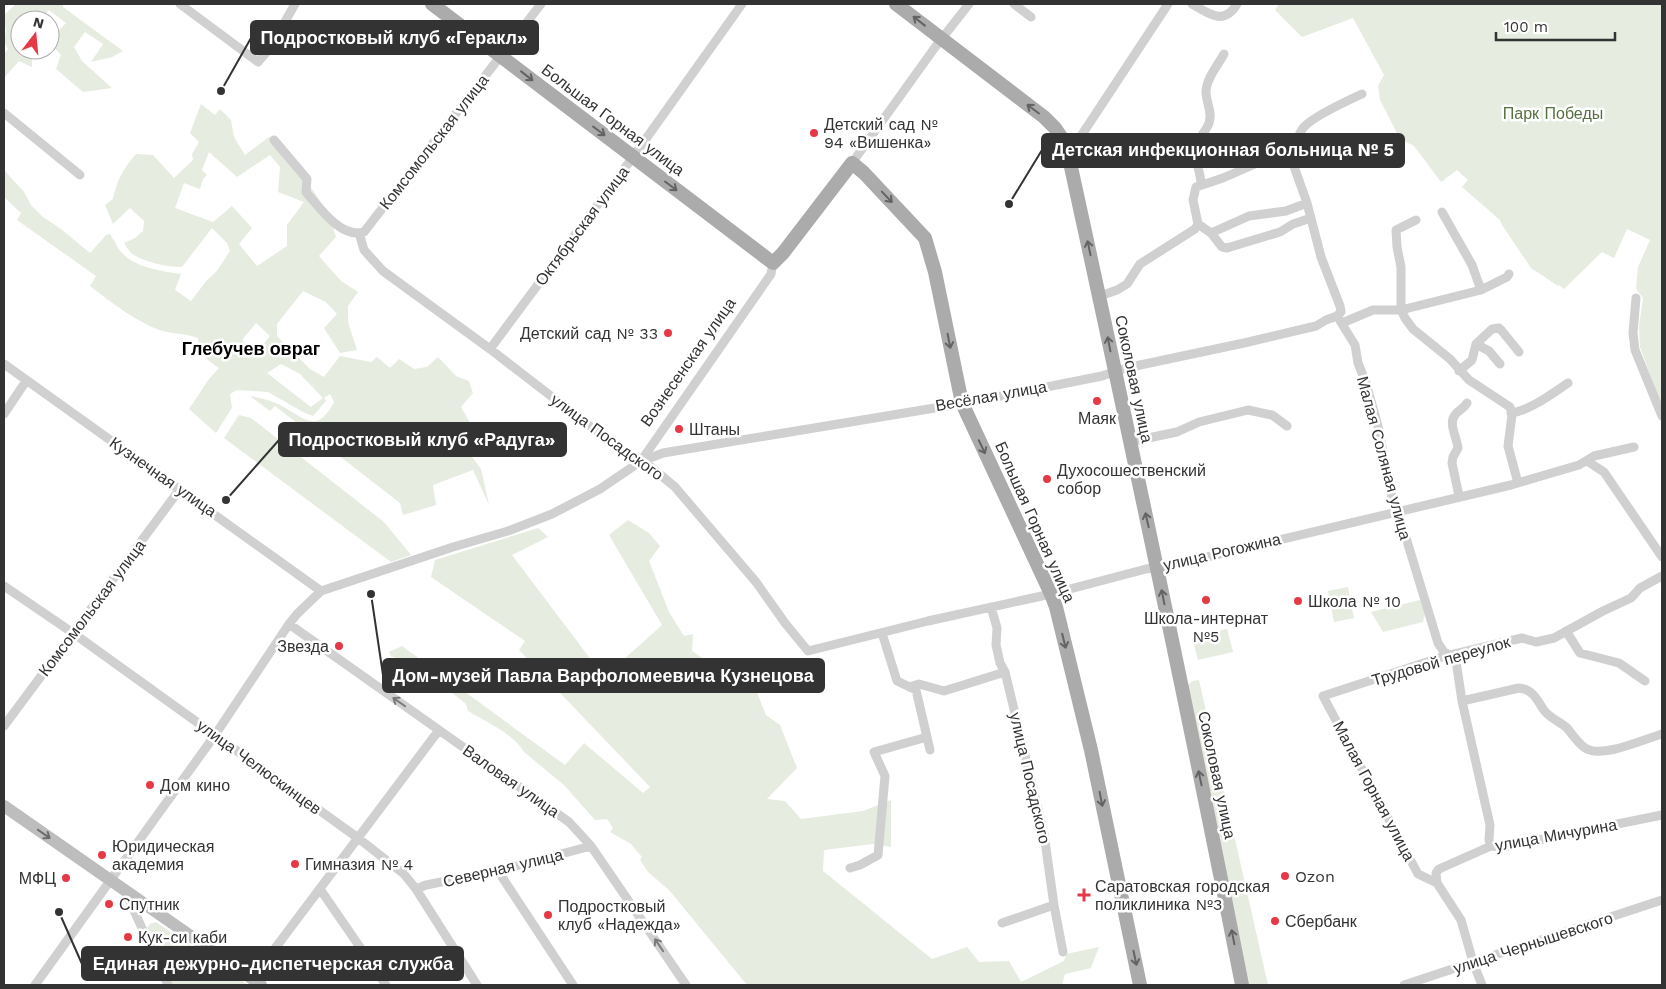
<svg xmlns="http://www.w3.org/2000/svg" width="1666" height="989" font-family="'Work Sans',sans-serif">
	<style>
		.green { fill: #e6ecdf; fill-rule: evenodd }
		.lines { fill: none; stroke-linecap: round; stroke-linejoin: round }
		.minor { stroke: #d0d0d0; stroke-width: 9 }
		.secondary { stroke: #bdbdbd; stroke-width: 12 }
		.primary { stroke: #ababab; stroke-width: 14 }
		.oneway { stroke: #636363 }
		.oneway2 { stroke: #7a7a7a }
		.oneway3 { stroke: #6a6a6a }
		.poi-dot { fill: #e63946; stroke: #fff; stroke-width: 2 }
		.labels { text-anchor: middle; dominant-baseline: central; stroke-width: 5; stroke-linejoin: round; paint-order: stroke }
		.park-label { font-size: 16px; fill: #56703f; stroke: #fff }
		.street-label { font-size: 16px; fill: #333; stroke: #fff }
		.poi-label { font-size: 16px; fill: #333; stroke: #fff; text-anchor: start }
		.neighbourhood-label { font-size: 18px; font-weight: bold; fill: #000; stroke: #fff }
		.leader { fill: none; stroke: #333; stroke-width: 2 }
		.callout-dot { fill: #333; stroke: #fff; stroke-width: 2 }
		.callout { fill: #333; stroke: #333; stroke-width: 2 }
		.callout-label { font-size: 18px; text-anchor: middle; font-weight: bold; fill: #fff }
	</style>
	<rect width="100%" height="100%" fill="#fff"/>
	<path class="green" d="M16,4H63V7L123,51L112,57L91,62L103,44L85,32L74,47L82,61L112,88L83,92L56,69L61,55L52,45L58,40L54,35L66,23L49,10L40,20H20V50H35L32,56V67L19,61L4,78V54L8,49L4,42L6,31L4,15Z
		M1279,4H1662V408L1640,347L1639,326L1643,298L1636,289L1638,267L1650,240L1627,229L1614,258L1602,252L1564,289L1559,285L1558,286L1531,268L1502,225L1500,220L1462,187L1468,180L1457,170L1441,182L1414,146L1400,139L1380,100L1378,86L1384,75L1353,18L1302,37L1275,10Z
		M201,104L215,115L220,109L231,120L234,137L245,155L269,137C294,167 326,198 336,237L319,256L341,281L358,292L348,306V322L357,350L340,353L324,328L337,314L326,302L303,291L277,324V336L310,369L324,377L340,356L371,362L377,357L390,368L399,359L414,369L427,367L438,357L456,376L469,381L473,393L461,407L472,426L458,438L481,469L489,505L473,470L433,485L436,505L403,515L400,503L275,406L270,411L250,396C261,398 270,400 280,405C304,418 317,435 334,402L330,394L324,398L326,401L313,416L305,413L268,392L237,390L230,394L232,408L216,433L189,409L209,379L219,368C207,360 198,353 198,338C185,333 172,334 159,330C134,320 112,303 90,286L96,276L17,220L21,213L4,197V170L24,192L31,205L43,217L61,229L90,253L106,235L110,234C114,240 117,247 121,252C135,268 162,271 181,274L175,290L191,301L207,280L217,271L230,251L227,243L212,228L182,267C168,267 147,263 134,255C130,253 127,247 124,243L135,238L143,231L144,221L130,208L113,224L105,205L113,199C116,182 124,167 136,154L153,155L174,178L193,160L192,154L199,142L190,133ZM209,152L237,177L270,155L280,167L278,192L304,202L287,225V246L257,266L239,244L252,228L232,206L213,222L175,208L184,183L200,189L203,179L207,175L202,170ZM256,323L270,336L255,355L242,340ZM281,364L300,374L323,398L311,407L267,373Z
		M239,415L251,418L384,522L411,555L391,562L224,438Z
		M628,520L649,533L660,546L649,561L669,612L684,636L693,634L692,651L714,666L718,671L725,665L747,667L766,715L780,725L797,768L767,799L785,801L801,819L863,811L891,800V847L873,844L824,850L823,871L932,959L967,947L979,962L1009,961L1021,982L1064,961L1066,954L1099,947L1091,968L1065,974L1062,985H747L669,890L648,872L640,860L642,857L631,844L610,832L613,828L607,819L595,820L564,785L524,752C513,733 486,722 468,711L466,704L435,679L431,681L411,665L391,656L389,652L402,646L565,765L584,743L643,793L650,787L519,650L525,641L431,577L435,560L538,528L548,537L512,555L604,677L662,625L609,535Z
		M1348,587L1354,618L1334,622L1328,591Z
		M1420,600L1425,613L1423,622L1383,632L1371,612Z
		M1227,629L1233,652L1198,660L1192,637Z
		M1199,680L1268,985H1248L1187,686L1192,681Z
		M156,922L248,985H172L146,929L150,924Z"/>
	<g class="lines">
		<path class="minor" d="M180,4L258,62L270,48L295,4
			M1014,4L1031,17
			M1192,4C1209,14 1224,26 1237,4
			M4,113L80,175
			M274,140L307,179L306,192C319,207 341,239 364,232L541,4
			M1066,144L1081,136L1168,4
			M1291,158L1307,203L1321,257L1340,306L1341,312L1337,316
			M1291,158C1295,148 1297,136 1303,128C1313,116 1347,101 1362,94
			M852,163L936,46L969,4
			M1201,184C1201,172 1194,160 1195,150C1196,140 1206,132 1209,123C1213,112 1206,103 1206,92C1206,79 1218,65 1224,54
			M1442,212L1472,265L1481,290
			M1416,220L1396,230L1397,247L1401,267V310L1405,318L1413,329L1450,359L1469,380L1510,407L1512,415L1508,446L1518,483
			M1198,224L1193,200L1196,187L1223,178L1255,164L1269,153L1286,158H1291
			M1198,224L1211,233L1222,247L1227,248L1280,232L1293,224L1311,218
			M359,233L364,250L383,271L490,349L626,454L651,467L675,487L756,582L785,623L808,651L928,621L1051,594L1146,569L1169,566L1511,485L1579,465L1594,456L1634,447
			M1211,233L1249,216L1286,211L1307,203
			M1100,296L1117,290L1127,284L1140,264L1195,229L1198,224
			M1636,298L1633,333L1635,350L1662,416
			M1337,316L1355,345L1358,363L1366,383L1378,426L1393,503L1400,518L1438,643L1444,652L1452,656L1456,661L1462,701L1490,825L1489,840L1491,846
			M1342,323L1373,310H1401L1481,290L1507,277L1509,274
			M1476,344L1489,351L1500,364
			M490,349L633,157L742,4
			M4,364L321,591
			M1459,371L1472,360L1476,344L1492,329L1499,328L1502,331L1519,352
			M1511,413C1529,411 1553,393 1568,383
			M4,414L26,381
			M1129,442L1177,432L1199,422L1248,410L1272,415L1287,426
			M642,461L663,453L971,402L1102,376L1126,368L1244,343L1316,326L1326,320L1337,316
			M1587,461L1604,472L1662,557
			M1459,496L1452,463L1453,457L1458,448C1457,438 1448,423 1455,415C1458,410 1464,409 1467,403
			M4,586L73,633L358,838L404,874L416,889L477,985
			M991,607L997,628L996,645L1000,663L1005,672L1044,834L1054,905L1063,952
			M289,624L569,822L591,846L686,985
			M1566,631L1580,653L1619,663L1645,681
			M882,633L897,681L916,690L930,750
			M909,687L919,684L944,691L1005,672
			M1462,701L1519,688C1532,689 1537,699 1543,709C1549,718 1559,721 1567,728C1573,735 1577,742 1585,748C1602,759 1644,739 1662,734
			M4,726L180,489
			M850,868L860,865L878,855L885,776L874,752L927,737
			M501,870L502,877L573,985
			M1437,883L1436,873L1439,869L1491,846L1504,847L1662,815
			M320,889L386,985
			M416,889L426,885L501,870L591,846
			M125,891L168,985
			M1002,923L1054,905
			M252,979L439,730
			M35,985L215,735L289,624L297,614L321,591L453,547L508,531L552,514L600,489L628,470L641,461L771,274L773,263
			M1404,985L1662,900
			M1482,985L1473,962L1461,920L1437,883L1418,874L1323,696L1442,657L1522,638L1536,642L1554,638L1603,611L1631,598L1640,588L1662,576"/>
		<path class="secondary" d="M4,806L261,985"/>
		<path class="primary" d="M432,4L773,263L783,253L852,163L864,173L925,238L935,272L962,403L1051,594L1056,607L1091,750L1140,985
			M896,4L1044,117L1055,128L1066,144C1127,424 1187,704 1242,985"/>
	</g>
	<defs><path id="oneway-shaft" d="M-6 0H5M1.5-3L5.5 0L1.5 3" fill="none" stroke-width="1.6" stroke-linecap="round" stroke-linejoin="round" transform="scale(1.25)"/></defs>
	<g class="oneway">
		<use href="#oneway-shaft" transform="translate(919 21) rotate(-142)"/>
		<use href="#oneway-shaft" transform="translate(527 76) rotate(38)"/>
		<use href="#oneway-shaft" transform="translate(1033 109) rotate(-143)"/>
		<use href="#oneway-shaft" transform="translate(599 131) rotate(37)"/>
		<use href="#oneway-shaft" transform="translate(671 186) rotate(37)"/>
		<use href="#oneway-shaft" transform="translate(887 197) rotate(46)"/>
		<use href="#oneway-shaft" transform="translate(1089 248) rotate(-102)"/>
		<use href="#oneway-shaft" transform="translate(949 341) rotate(79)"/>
		<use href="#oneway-shaft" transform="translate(1109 344) rotate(-101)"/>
		<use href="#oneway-shaft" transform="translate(982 447) rotate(65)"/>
		<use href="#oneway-shaft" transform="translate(1147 520) rotate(-103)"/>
		<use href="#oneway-shaft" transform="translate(1163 597) rotate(-101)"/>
		<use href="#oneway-shaft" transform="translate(1064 641) rotate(76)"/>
		<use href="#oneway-shaft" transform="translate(1200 778) rotate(-102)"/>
		<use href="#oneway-shaft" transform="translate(1101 799) rotate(79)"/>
		<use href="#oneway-shaft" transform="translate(1233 937) rotate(-101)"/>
		<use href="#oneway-shaft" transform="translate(1135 958) rotate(78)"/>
	</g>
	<g class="oneway2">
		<use href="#oneway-shaft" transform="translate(399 702) rotate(-145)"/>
		<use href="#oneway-shaft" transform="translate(659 945) rotate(-124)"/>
	</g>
	<use class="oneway3" href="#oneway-shaft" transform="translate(44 834) rotate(35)"/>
	<g class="poi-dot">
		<circle cx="814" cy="133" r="5"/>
		<circle cx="668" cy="333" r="5"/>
		<circle cx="1097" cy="401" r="5"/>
		<circle cx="679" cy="429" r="5"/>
		<circle cx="1047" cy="479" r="5"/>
		<circle cx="1206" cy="600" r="5"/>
		<circle cx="1298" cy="601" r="5"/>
		<circle cx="339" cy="646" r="5"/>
		<circle cx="150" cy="785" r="5"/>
		<circle cx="102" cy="855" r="5"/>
		<circle cx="295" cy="864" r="5"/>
		<circle cx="1285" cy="876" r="5"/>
		<circle cx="66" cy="878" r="5"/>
		<path d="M1081.5 887.5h5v5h5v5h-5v5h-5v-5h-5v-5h5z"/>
		<circle cx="109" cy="904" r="5"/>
		<circle cx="548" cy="915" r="5"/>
		<circle cx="1275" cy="921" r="5"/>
		<circle cx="128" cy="937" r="5"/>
	</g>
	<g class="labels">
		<g class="park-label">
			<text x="1553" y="113">Парк Победы</text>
		</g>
		<g class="street-label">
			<text transform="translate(613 120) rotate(37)">Большая Горная улица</text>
			<text transform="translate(434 142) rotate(-52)">Комсомольская улица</text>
			<text transform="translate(582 226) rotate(-53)">Октябрьская улица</text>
			<text transform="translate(688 362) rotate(-55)">Вознесенская улица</text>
			<text transform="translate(1134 379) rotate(78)">Соколовая улица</text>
			<text transform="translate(991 396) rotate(-10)">Весёлая улица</text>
			<text transform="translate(607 437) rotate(36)">улица Посадского</text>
			<text transform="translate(1384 458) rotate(75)">Малая Соляная улица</text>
			<text transform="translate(163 477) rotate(35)">Кузнечная улица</text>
			<text transform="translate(1035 522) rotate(66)">Большая Горная улица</text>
			<text transform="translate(1222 552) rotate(-13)">улица Рогожина</text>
			<text transform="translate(92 608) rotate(-53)">Комсомольская улица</text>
			<text transform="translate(1441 661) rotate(-16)">Трудовой переулок</text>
			<text transform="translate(259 767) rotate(36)">улица Челюскинцев</text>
			<text transform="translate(1217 775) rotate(78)">Соколовая улица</text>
			<text transform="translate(1030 778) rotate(77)">улица Посадского</text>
			<text transform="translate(511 781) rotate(35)">Валовая улица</text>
			<text transform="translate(1374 791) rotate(62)">Малая Горная улица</text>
			<text transform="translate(1556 835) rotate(-10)">улица Мичурина</text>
			<text transform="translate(503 868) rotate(-13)">Северная улица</text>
			<text transform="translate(1533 943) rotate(-18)">улица Чернышевского</text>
		</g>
		<g class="poi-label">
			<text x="824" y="124">Детский сад №<tspan x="824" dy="18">94 «Вишенка»</tspan></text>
			<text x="658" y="333" text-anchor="end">Детский сад № 33</text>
			<text x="1097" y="418" text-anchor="middle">Маяк</text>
			<text x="689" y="429">Штаны</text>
			<text x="1057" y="470">Духосошественский<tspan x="1057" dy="18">собор</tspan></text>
			<text x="1308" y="601">Школа № 10</text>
			<text x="1206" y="618" text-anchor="middle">Школа-интернат<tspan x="1206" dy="18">№5</tspan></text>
			<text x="329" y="646" text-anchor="end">Звезда</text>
			<text x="160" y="785">Дом кино</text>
			<text x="112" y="846">Юридическая<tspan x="112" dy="18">академия</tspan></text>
			<text x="305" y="864">Гимназия № 4</text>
			<text x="1295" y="876">Ozon</text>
			<text x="56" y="878" text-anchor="end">МФЦ</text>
			<text x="1095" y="886">Саратовская городская<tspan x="1095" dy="18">поликлиника №3</tspan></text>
			<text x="119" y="904">Спутник</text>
			<text x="558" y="906">Подростковый<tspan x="558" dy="18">клуб «Надежда»</tspan></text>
			<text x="1285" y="921">Сбербанк</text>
			<text x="138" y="937">Кук-си каби</text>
		</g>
		<g class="neighbourhood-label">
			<text x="251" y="348">Глебучев овраг</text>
		</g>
	</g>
	<path class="leader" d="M221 91L251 38M1009 204L1042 150M226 500L279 440M371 594L383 675M59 912L82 964"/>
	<g class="callout-dot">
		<circle cx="221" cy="91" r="5"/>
		<circle cx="1009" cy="204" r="5"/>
		<circle cx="226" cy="500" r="5"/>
		<circle cx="371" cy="594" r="5"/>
		<circle cx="59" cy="912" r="5"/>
	</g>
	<g class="callout">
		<rect x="251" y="21" width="287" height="33" rx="5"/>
		<rect x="1042" y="134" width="362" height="33" rx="5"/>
		<rect x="279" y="423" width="287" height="33" rx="5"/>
		<rect x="383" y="659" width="441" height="33" rx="5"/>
		<rect x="82" y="947" width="381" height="33" rx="5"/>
	</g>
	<g class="callout-label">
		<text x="394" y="44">Подростковый клуб «Геракл»</text>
		<text x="1223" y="156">Детская инфекционная больница № 5</text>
		<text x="422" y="446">Подростковый клуб «Радуга»</text>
		<text x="603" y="682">Дом-музей Павла Варфоломеевича Кузнецова</text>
		<text x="273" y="970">Единая дежурно-диспетчерская служба</text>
	</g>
	<rect width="1666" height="989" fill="none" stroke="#333333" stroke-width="10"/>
	<g transform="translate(35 35) rotate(16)"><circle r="24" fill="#ffffff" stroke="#adadad"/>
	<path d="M0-4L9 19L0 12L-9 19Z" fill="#e63946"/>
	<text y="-8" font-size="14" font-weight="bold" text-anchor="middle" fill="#333333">N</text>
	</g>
	<path d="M1496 32v8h119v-8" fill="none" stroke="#333333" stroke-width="2.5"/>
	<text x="1504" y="32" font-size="15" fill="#333333" stroke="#ffffff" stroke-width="4" paint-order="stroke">100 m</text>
</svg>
